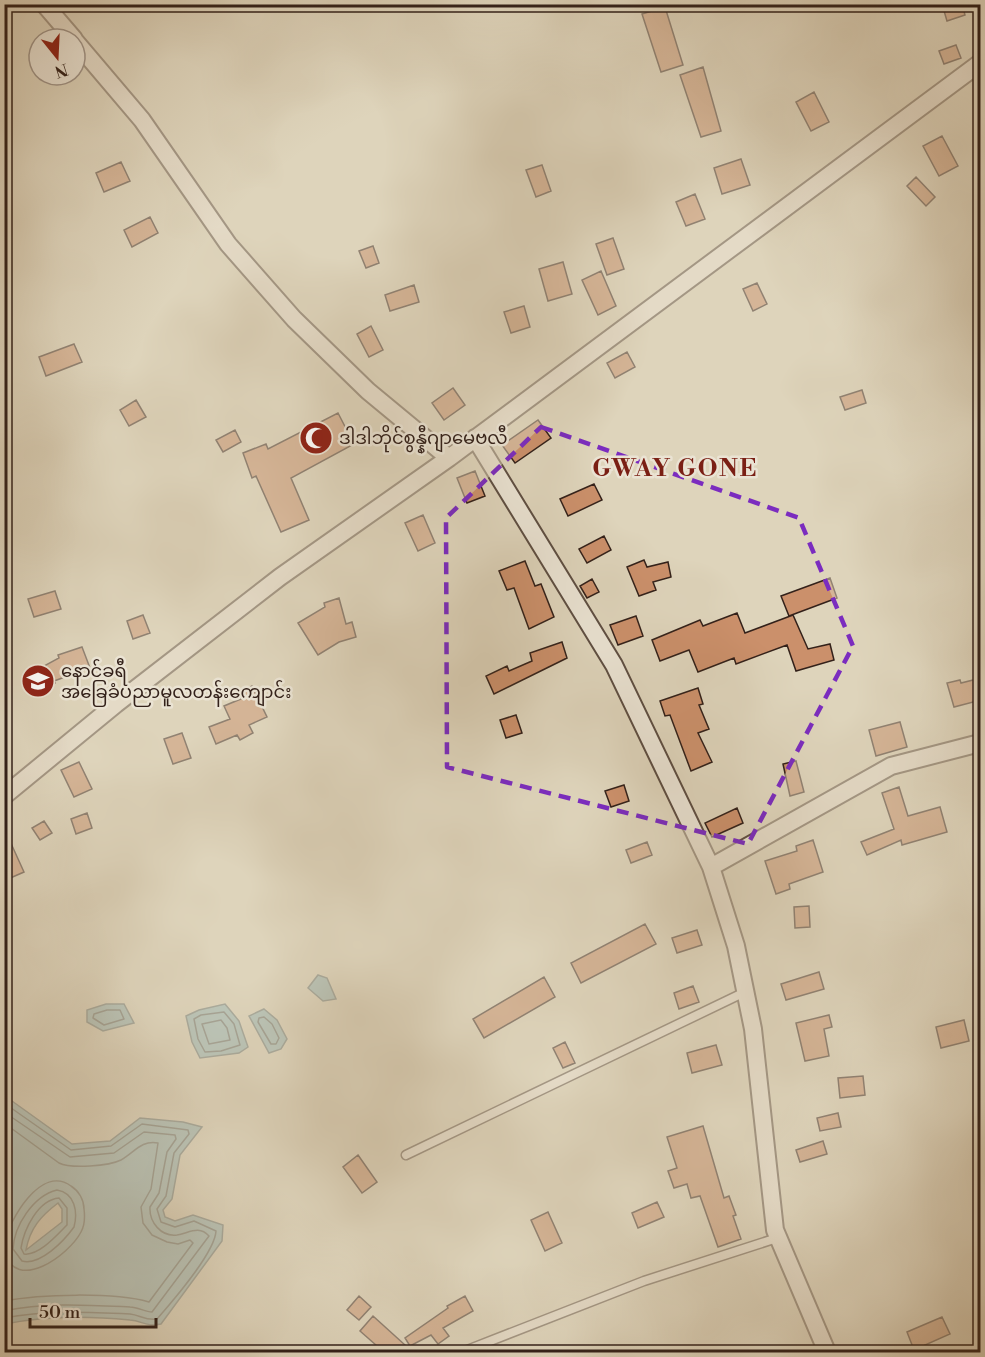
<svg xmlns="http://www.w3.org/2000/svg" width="985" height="1357" font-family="'Libre Bodoni','Noto Sans Myanmar',serif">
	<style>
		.water { fill: #94b7b6; stroke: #6d7b78; stroke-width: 1.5; fill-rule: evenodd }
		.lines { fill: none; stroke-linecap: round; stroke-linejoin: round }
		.shore { stroke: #646c68; stroke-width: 1.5 }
		.building { fill: #cb906b; stroke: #33211a; stroke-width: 1.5 }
		.service-casing { stroke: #5e4e42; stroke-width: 11 }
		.minor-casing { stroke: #5e4e42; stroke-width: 20 }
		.service { stroke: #eae3d3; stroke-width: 8 }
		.minor { stroke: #eae3d3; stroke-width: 16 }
		.marked { fill: none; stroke: #7b2cbf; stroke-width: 4.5; stroke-dasharray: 12 8; stroke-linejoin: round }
		.labels { text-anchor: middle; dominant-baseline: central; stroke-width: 5; stroke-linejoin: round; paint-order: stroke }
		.poi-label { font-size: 18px; fill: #33211a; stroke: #eae3d3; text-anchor: start }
		.district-label { font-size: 24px; font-weight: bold; letter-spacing: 1.5px; fill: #7a1f14; stroke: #eae3d3 }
	</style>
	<rect width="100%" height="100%" fill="#ded4bb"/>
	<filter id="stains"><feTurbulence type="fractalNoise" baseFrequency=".00333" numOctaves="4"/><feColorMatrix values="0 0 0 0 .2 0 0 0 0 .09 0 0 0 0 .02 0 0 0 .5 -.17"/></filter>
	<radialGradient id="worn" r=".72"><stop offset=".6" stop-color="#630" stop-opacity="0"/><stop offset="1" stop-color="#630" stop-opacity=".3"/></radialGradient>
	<path class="water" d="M318,975L327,978L336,999L323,1001L308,988Z
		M106,1004H124L134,1023L103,1031L87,1022V1010Z
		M225,1004L239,1021L248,1047L239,1053L200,1058L192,1042L186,1016L199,1010Z
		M264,1009L277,1020L287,1039L281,1049L269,1053L249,1016Z
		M5,1096L72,1144L110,1141L140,1118L183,1122L202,1127L180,1155L172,1199L163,1210L165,1217L175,1221L193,1215L223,1225L222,1241L161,1324C145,1327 143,1321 130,1320C90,1316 43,1316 5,1324ZM58,1203L62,1209V1222L26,1250C30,1228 41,1216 58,1203Z"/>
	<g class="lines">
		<path class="shore" d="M107,1010H120L124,1019L104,1025L93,1018L94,1014Z
			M224,1012L234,1024L240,1045L221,1051L205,1052L198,1039L194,1019L201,1015Z
			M264,1017L272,1024L279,1038L276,1044H271L258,1022L259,1018Z
			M221,1020L227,1028L230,1040L209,1044L202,1024Z
			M4,1103L71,1150L111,1146L142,1124L188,1130L189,1134L174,1153L166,1196L157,1209L161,1222L175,1227L194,1221L216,1231C215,1252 172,1302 157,1319C146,1321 140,1315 130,1314C89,1312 44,1310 4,1318
			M4,1112L70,1157L114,1153L144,1132L175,1135L176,1139L167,1152L159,1193L150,1207C149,1222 161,1237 177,1235C189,1233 199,1225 209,1236L152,1312C145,1312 138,1307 130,1307C89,1305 45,1302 4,1311
			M4,1123L59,1163C71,1169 109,1166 121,1160C135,1152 141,1140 158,1143L151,1189L141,1207L143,1223L152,1235L167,1242L178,1244L190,1240L193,1243L149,1302C114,1292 40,1294 4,1301
			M57,1190C75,1193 78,1212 74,1227C64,1241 40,1266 22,1261L13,1249C14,1226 33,1196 57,1190Z
			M59,1198L67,1208V1225C57,1235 39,1256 24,1254L21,1248C24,1229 38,1200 59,1198Z
			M4,1244C9,1220 41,1164 71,1186C79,1191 84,1200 84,1209C85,1217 85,1225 81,1232C69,1255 16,1294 4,1251"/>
	</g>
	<path class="building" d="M942,4H962L965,15L947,21Z
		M665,7L683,65L661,72L642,14Z
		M956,45L961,58L944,64L939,51Z
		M703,67L721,131L701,137L680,75Z
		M814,92L829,122L811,131L796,102Z
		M942,136L958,166L939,176L923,146Z
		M741,159L750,185L722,194L714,168Z
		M121,162L130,181L104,192L96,173Z
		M542,165L551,191L536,197L526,170Z
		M916,177L935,197L926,206L907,186Z
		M695,194L705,219L686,226L676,202Z
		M150,217L158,233L132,247L124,230Z
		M613,238L624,269L607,275L596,244Z
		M373,246L379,263L366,268L359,251Z
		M563,262L572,294L548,301L539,269Z
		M601,271L616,306L598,315L582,280Z
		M757,283L767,304L753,311L743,289Z
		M414,285L419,302L390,311L385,295Z
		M524,306L530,327L511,333L504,312Z
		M371,326L383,350L369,357L357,334Z
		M74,344L82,362L46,376L39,357Z
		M627,352L635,367L615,378L607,363Z
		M453,388L465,405L444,420L432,403Z
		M862,390L866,403L845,410L840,397Z
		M136,400L146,417L129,426L120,410Z
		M338,413L354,444L291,478L309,520L281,532L256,476L252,478L243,453L266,444L268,449Z
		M538,420L551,438L515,463L502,445Z
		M235,430L241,442L223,452L216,440Z
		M475,471L485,496L467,503L457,478Z
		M594,484L602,500L568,516L560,499Z
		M423,515L435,543L418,551L405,523Z
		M604,536L611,550L587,563L579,549Z
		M644,560L647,567L668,562L671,577L653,582L656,590L639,596L627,567Z
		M525,561L535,586L541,584L554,617L529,629L514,588L507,590L499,571Z
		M830,578L837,598L789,616L781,596Z
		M592,579L599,592L587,598L580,586Z
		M55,591L61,609L34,617L28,599Z
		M339,598L346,624L352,622L356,637L339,642L318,655L298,623L325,607L324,603Z
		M737,613L745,633L793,615L808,649L830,644L834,660L796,671L787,645L736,664L734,658L698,672L689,650L660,661L652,640L700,620L703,626Z
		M143,615L150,633L133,639L127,621Z
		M636,616L643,636L618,645L610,625Z
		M562,642L567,658L494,694L486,676L507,666L509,671L532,661L530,653Z
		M82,647L90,668L54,681L55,683L32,696L22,678L59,658L58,655Z
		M981,678V700L954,707L947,683L960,680L961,683Z
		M252,686L267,717L249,725L253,733L240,740L237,735L216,744L209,727L230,719L224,706L243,698L240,692Z
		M698,688L703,704L699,705L709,729L698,733L712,762L691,771L670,715L665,716L660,701Z
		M516,715L522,733L506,738L500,720Z
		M900,722L907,747L876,756L869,730Z
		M182,733L191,758L173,764L164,739Z
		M796,761L804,792L790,796L783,764Z
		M79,762L92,789L74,797L61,770Z
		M624,785L629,801L611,807L605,791Z
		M899,787L908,816L940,807L947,832L902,845L901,840L867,855L861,842L894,829L882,793Z
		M737,808L743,823L712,837L705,823Z
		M87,813L92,828L76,834L71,819Z
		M44,821L52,833L40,840L32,828Z
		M4,828L24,872L8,879L4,872Z
		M813,840L823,872L789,884L790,889L776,894L765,861L797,851L796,846Z
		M647,842L652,855L631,863L626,850Z
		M809,906L810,927L795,928L794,907Z
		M645,924L656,944L581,983L571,963Z
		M697,930L702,945L677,953L672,938Z
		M819,972L824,989L786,1000L781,984Z
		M544,977L555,997L484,1038L473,1019Z
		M693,986L699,1002L679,1009L674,993Z
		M829,1015L832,1027L824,1029L829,1056L805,1061L796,1023Z
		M964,1020L969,1041L941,1048L936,1027Z
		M565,1042L575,1063L563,1068L553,1048Z
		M716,1045L722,1065L692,1073L687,1053Z
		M863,1076L865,1095L840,1098L838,1078Z
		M838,1113L841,1127L820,1131L817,1118Z
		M703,1126L724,1198L729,1196L736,1215L733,1216L741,1239L718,1247L700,1196L691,1198L687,1184L674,1188L668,1171L677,1168L667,1137Z
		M823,1141L827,1154L800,1162L796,1150Z
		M358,1155L377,1182L362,1193L343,1167Z
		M657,1202L664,1217L638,1228L632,1213Z
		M548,1212L562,1243L545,1251L531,1220Z
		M359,1296L371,1307L359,1320L347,1310Z
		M465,1296L473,1311L443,1328L449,1336L438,1344L431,1335L410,1346L405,1338L448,1308L447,1306Z
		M373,1316L405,1345L398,1353H385L360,1331Z
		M942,1317L950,1334L914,1350L907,1332Z"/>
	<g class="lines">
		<g class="service-casing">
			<path id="service" d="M406,1155L745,992
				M462,1352L644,1281L777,1238"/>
		</g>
		<g class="minor-casing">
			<path id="minor" d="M44,4L74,39
				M75,41L142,120L228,244L294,319L368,391L449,458
				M475,438L614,665L711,867L736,946L753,1029L775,1230L827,1352
				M4,796L116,704L280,577L449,458L980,63
				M711,867L891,766L980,743"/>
		</g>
		<use href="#service" class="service"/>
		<use href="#minor" class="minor"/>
	</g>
	<path d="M0 0H985V1357H0ZM541,427L799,518L853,646L748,844L447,767L446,518Z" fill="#ded4bb" fill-opacity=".55" fill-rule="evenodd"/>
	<path class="marked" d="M541,427L799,518L853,646L748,844L447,767L446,518Z"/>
	<defs>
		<g id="mosque-disc" transform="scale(1.725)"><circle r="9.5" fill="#8f2418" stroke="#eae3d3"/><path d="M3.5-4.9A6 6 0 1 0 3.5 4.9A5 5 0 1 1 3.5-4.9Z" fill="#fff"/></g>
		<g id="school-disc" transform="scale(1.725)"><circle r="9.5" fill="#8f2418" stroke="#eae3d3"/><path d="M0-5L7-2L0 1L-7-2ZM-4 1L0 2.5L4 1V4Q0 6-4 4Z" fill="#fff"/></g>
	</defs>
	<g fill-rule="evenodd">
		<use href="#mosque-disc" x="316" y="438"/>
		<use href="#school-disc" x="38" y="681"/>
	</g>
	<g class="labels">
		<g class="poi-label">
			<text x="339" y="438">ဒါဒါဘိုင်စွန္နီဂျာမေဗလီ</text>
			<text x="61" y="671">နောင်ခရီ<tspan x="61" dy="21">အခြေခံပညာမူလတန်းကျောင်း</tspan></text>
		</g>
		<g class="district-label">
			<text x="675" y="469">GWAY GONE</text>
		</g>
	</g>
	<rect width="985" height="1357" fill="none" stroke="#ded4bb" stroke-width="24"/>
	<rect x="6" y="6" width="973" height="1345" fill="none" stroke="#33211a" stroke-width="3"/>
	<rect x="12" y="12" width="961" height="1333" fill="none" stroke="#33211a" stroke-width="1.5"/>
	<g transform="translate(57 57) rotate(162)"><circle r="28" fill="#eae3d3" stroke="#a19589" stroke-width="1.5"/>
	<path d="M0-4.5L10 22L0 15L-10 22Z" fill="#8f2418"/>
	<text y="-9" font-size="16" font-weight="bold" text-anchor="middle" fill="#33211a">N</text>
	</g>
	<path d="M30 1318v9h126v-9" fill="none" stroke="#33211a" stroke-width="3"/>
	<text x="39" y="1318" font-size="18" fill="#33211a" stroke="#eae3d3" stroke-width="4.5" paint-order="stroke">50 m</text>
	<rect width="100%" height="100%" filter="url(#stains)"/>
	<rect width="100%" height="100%" fill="url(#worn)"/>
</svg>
